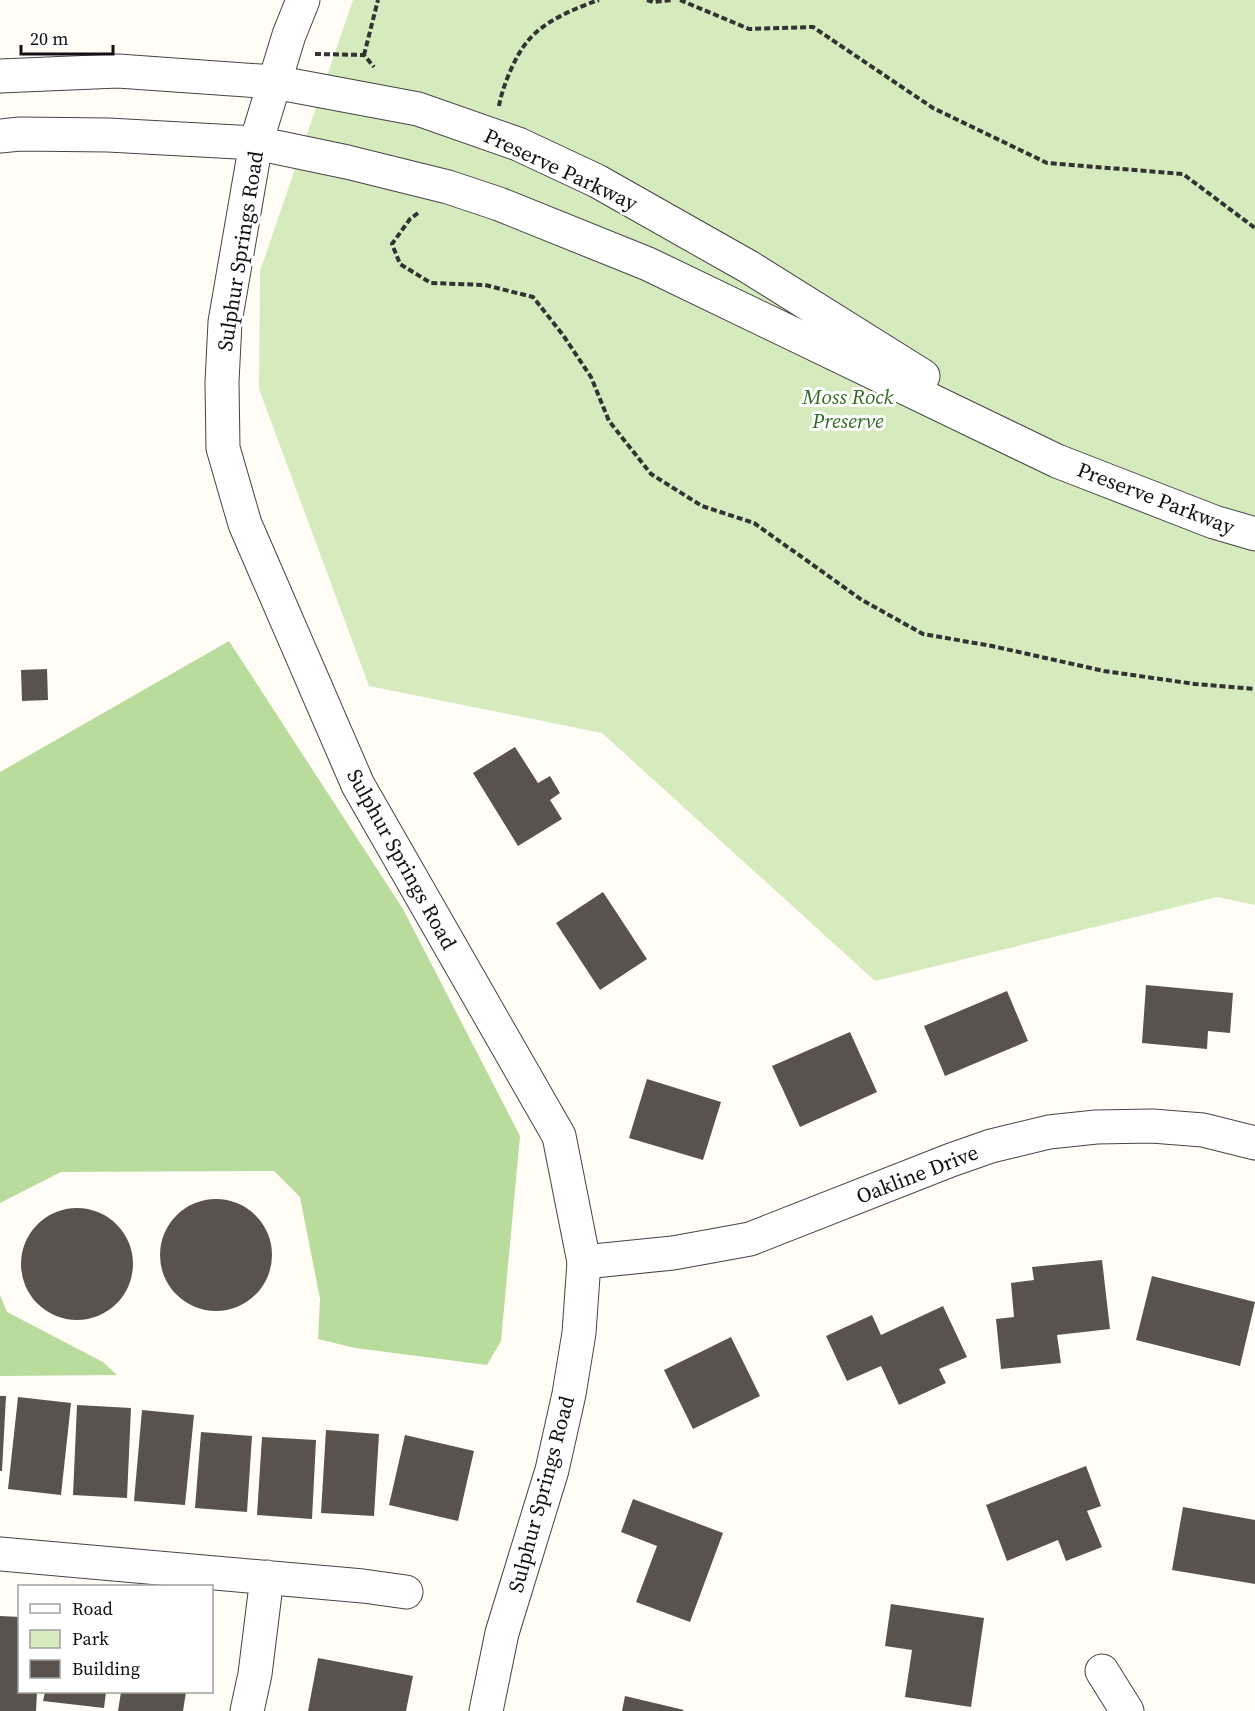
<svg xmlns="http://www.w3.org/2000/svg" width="1255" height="1711" font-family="'Source Serif 4',serif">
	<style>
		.green { fill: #d5ebbd }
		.forest { fill: #b9dc9c }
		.building { fill: #5a524d }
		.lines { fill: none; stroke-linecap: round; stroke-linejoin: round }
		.minor-casing { stroke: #444; stroke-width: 35 }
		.tertiary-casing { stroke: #444; stroke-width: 35 }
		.path { stroke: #333; stroke-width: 4; stroke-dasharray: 6 3; stroke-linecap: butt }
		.minor { stroke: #fff; stroke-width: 33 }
		.tertiary { stroke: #fff; stroke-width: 33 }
		.labels { text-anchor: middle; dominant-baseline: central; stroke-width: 6; stroke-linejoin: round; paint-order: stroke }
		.street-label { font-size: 21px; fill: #111; stroke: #fff }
		.park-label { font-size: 21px; font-style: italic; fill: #2f6b1f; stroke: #fff }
	</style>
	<rect width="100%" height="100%" fill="#fffdf5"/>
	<path class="green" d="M353,0H1255V905L1217,897L875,981L602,733L369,686L259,389L260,271Z"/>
	<path class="forest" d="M229,641L403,909L520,1136L501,1341L487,1365L355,1348L318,1339L320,1299L300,1197L274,1171L61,1172L0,1203V772Z
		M0,1295L7,1312L103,1362L117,1375L0,1376Z"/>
	<path class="building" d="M47,669L48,700L22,701L21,670Z
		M515,747L538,783L550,776L560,793L550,800L562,819L518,846L473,773Z
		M603,892L647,959L600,990L556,923Z
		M1146,985L1233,993L1230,1033L1208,1031L1207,1049L1142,1043Z
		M1007,991L1028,1041L945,1076L924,1026Z
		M850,1032L877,1092L800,1127L772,1066Z
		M647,1079L721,1102L703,1160L629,1138Z
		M160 1255a56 56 0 1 1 112 0a56 56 0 1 1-112 0Z
		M21 1264a56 56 0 1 1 112 0a56 56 0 1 1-112 0Z
		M1102,1260L1110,1329L1057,1335L1061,1363L1001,1369L996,1319L1014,1317L1011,1283L1034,1280L1032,1267Z
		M1152,1276L1255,1302L1240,1366L1136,1340Z
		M943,1306L967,1357L939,1369L946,1383L899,1405L881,1366L847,1381L826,1336L872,1315L881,1335Z
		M731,1337L760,1396L693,1429L664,1370Z
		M0,1396H6L2,1471H0Z
		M18,1397L71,1403L61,1495L8,1489Z
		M77,1405L131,1408L127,1498L73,1495Z
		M142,1410L194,1415L185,1505L134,1501Z
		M326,1430L379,1434L374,1516L321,1513Z
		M201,1432L252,1436L247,1512L195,1508Z
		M405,1435L474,1451L458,1521L389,1505Z
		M262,1437L316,1440L312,1519L257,1515Z
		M1086,1466L1101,1506L1087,1511L1102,1547L1066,1561L1058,1540L1007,1561L986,1505Z
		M633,1499L723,1533L690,1622L636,1602L657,1546L621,1532Z
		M1183,1507L1255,1520V1584L1172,1570Z
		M891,1604L984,1618L971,1707L905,1697L912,1650L885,1646Z
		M0,1616L20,1617V1692H37L36,1711H0Z
		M318,1658L413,1676L406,1711H308Z
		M45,1692H106L104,1708L43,1701Z
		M121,1692H186L183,1711H118Z
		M625,1696L684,1710L683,1711H622Z"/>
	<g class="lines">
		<g class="minor-casing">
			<path id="minor" d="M584,1262L673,1253L750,1239L951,1160L991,1146L1049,1132L1096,1127L1152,1126L1203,1130L1255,1143
				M0,1554L363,1586L406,1592
				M1102,1671L1127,1711
				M247,1711L255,1674L267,1577"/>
		</g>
		<g class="tertiary-casing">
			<path id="tertiary" d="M303,0L289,35L256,143L225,322L222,382L223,448L245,524L358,785L559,1136L584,1262L579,1333L569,1394L552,1470L502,1633L486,1711
				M0,76L118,71L274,82L418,109L518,144L597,181L749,267L923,376
				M0,136L20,134L108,135L256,143L347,162L448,187L499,204L648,264L1057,461L1214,522L1255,534"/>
		</g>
		<path class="path" d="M647,0L653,2L672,0
			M680,0L749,29L813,27L933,108L1047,163L1183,174L1255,228
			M315,54L364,55L374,67
			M364,55L378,0
			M499,106C502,88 515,56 527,42C542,22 575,8 599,0
			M418,213L410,219L392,244L400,264L431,283L485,285L533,297L563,335L591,377L609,421L651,474L702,506L754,523L862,600L923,634L992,646L1104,671L1195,684L1255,689"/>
		<use href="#minor" class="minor"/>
		<use href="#tertiary" class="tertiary"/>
	</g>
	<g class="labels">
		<g class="street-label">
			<text transform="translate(561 169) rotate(25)">Preserve Parkway</text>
			<text transform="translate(240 251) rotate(-81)">Sulphur Springs Road</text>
			<text transform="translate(1156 498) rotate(21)">Preserve Parkway</text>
			<text transform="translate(402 859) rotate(61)">Sulphur Springs Road</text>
			<text transform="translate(917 1174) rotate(-21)">Oakline Drive</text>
			<text transform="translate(541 1494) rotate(-75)">Sulphur Springs Road</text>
		</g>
		<g class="park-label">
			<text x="848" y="396">Moss Rock<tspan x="848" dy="24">Preserve</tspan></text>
		</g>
	</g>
	<rect x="18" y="1585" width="195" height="108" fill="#ffffff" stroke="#a0a0a0" stroke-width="1.5"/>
	<rect x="30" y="1604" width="30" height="9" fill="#ffffff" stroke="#a0a0a0" stroke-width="1.5"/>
	<text x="72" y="1615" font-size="18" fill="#111111">Road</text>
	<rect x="30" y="1630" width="30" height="18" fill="#d5ebbd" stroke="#a0a0a0" stroke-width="1.5"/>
	<text x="72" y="1645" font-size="18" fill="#111111">Park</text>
	<rect x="30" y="1660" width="30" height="18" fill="#5a524d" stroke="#a0a0a0" stroke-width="1.5"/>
	<text x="72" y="1675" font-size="18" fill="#111111">Building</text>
	<path d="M21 45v9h92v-9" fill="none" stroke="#111111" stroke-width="3"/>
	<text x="30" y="45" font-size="18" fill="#111111" stroke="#ffffff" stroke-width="4.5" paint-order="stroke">20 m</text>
</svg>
